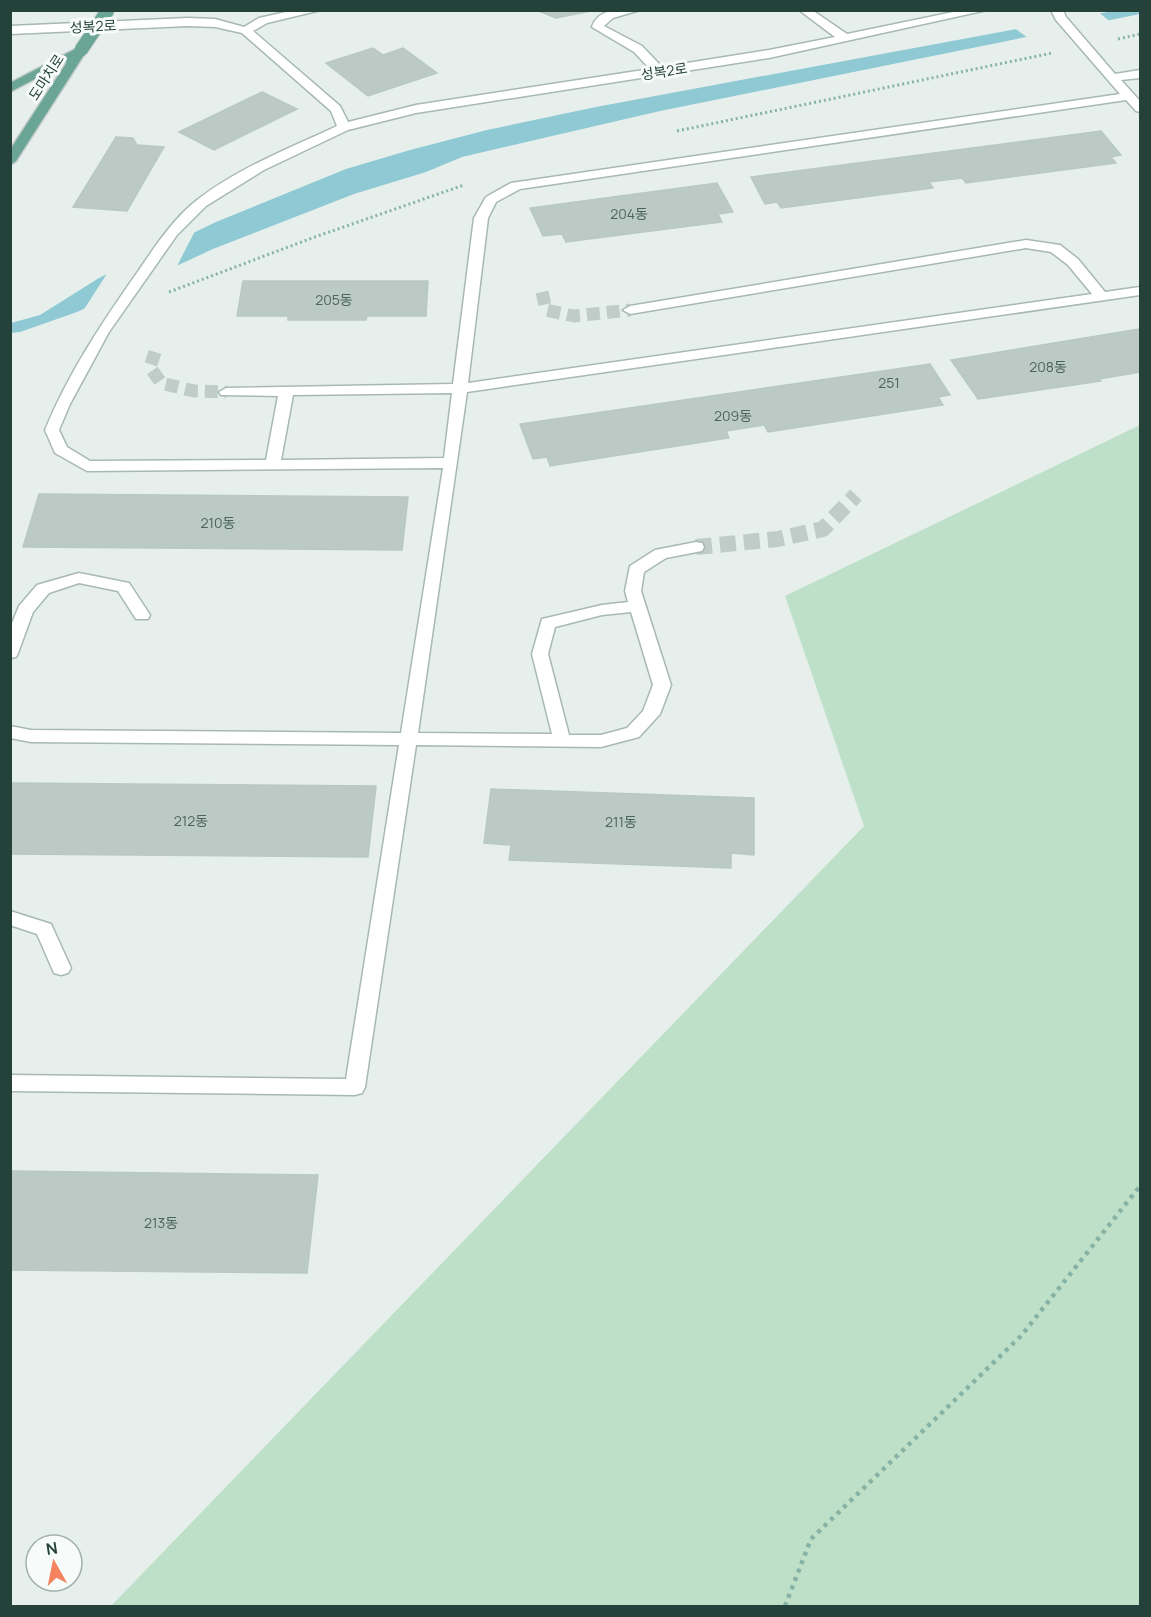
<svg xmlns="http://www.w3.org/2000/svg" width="1151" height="1617" font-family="Manrope,'Noto Sans KR',sans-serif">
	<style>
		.green { fill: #bfe0c8 }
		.water { fill: #8ec9d4 }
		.pier { fill: #e6efeb }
		.building { fill: #bbcac4; stroke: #b8c9c2; stroke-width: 1.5 }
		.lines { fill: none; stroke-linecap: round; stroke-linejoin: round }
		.minor-tunnel-far1 { stroke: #bfccc8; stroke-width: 13; stroke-dasharray: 13 7; stroke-linecap: butt }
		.minor-tunnel { stroke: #bfccc8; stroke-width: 16; stroke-dasharray: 16 8; stroke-linecap: butt }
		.minor-casing { stroke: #a8b8b2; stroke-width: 3 }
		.major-casing { stroke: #c2cac8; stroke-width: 3 }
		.path-far1 { stroke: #86b3a5; stroke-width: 3; stroke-dasharray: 2 3; stroke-linecap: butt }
		.path { stroke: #86b3a5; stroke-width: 4.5; stroke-dasharray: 4 5; stroke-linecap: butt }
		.minor { fill: #fff; fill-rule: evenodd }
		.major { fill: #6aa596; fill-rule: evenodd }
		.major-bridge-casing { stroke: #c2cac8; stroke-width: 15; stroke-linecap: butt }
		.major-bridge { stroke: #6aa596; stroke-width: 13 }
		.labels { text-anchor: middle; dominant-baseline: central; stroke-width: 6; stroke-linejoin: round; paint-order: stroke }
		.far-street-label { font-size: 14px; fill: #24423a; stroke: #f7fbf9 }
		.number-label { font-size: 14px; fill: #4a645c }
	</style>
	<rect width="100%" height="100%" fill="#e6efeb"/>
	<path class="green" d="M1140,425V1606H111L864,826L785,596Z"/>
	<path class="water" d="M1113,11H1140V14L660,111L462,157L426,172L354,194L213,249L77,312L20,332L11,333V323L40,315L99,278L216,222L346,169L410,150L487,130L596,107Z"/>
	<path class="pier" d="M1097,11L1112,23L1028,38L1013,27Z
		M196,229L175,270L81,314L110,269Z"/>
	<path class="building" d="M536,10H596L556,18Z
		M373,48L383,55L403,48L437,73L368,96L326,63Z
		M262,92L297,109L214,150L179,132Z
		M1101,131L1121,155L1111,157L1116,163L966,183L962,178L929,182L933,188L781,208L777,202L765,204L751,177Z
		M116,137L133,138L137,145L164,147L127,211L73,207Z
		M717,183L733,212L718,214L722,222L566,242L562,234L543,236L530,208Z
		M243,281H428L426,316H367L366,320H288V316H237Z
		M1140,329V372L1099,379L1101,381L978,399L951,360Z
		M930,364L950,395L938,397L943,405L768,432L764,425L726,431L729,438L550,466L547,457L533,459L520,424Z
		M39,494L408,497L402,550L23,547Z
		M10,783L376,786L368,857L10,854Z
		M491,789L754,798V855L731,853V868L509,860L511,845L484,843Z
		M10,1171L318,1175L307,1273L10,1270Z"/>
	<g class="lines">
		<path class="minor-tunnel-far1" d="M542,292L546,310L574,316L630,310
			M155,352L150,367L161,383L194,391L226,392"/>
		<path class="minor-tunnel" d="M696,547L778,539L823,529L856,495"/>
		<g class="minor-casing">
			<path id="minor" d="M295,10H321L267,23L253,31L340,106L348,122L416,105L650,69L634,52L592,27C599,6 623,10 640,10L613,18L604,26L642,46L662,67L769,50L835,37L799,10H812L847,34L963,10H987L769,58L416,113L348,130L264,170L206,206L177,235L109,332L70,404L59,430L67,447L90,461L266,460L278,396L221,395L219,392L226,388L453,384L474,218L486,197L511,183L1120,94L1056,20L1051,10H1063L1066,17L1115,74L1140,70V78L1121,80L1140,101V112L1136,111L1126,100L520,189L496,202L488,218L468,383L1092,294L1068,265L1051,252L1026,248L630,314L623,310L630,306L1026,240L1060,245L1078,259L1105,292L1140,287V295L467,392L418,733L552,734L532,654L542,619L602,605L628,602L625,591L630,566L655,550L696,542L702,543L704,547L702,551L666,558L644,572L641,591L671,685L660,714L639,737L601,747L416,745L365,1087L362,1093L355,1095L10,1091V1075L346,1079L399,745L31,742L10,738V726L31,730L401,733L443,468L87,471L55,453L45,430C69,372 103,321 139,270C156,245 173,219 197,200C238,168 290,148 337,126L331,111L242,33L215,27L188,26L10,34V26L188,18L215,19L244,27L259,18ZM452,393L444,458L281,460L293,395ZM631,612L653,685L643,711L627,728L601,735H569L548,654L555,627L602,615Z
				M79,573L129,583L150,615L148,619H136L118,591L79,583L49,593L33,612L18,653L16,657L10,658V628L19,606L37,585Z
				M10,911L51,924L71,968L68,973L61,975L54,973L37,934L10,925Z"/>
		</g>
		<g class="major-casing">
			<path id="major" d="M81,46L87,50L16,161L10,165V150L67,62L10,92V83Z"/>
		</g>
		<path class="path-far1" d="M1118,39L1140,34
			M677,131L1052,53
			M169,292L312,238L464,185"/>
		<path class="path" d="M785,1606L811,1539L1021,1336L1140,1186"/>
		<use href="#minor" class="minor"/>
		<use href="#major" class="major"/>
		<g class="major-bridge-casing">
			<path id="major-bridge" d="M81,50L108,10"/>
		</g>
		<use href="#major-bridge" class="major-bridge"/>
	</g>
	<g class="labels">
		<g class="far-street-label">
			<text transform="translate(93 26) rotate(-3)">성복2로</text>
			<text transform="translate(664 71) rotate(-9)">성복2로</text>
			<text transform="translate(46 77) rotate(-57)">도마치로</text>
		</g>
		<g class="number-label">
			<text x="629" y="213">204동</text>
			<text x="334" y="299">205동</text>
			<text x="1048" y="366">208동</text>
			<text x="889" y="382">251</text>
			<text x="733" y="415">209동</text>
			<text x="218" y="522">210동</text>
			<text x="191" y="820">212동</text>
			<text x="621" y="821">211동</text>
			<text x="161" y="1222">213동</text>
		</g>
	</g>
	<rect width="1151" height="1617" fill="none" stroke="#24423a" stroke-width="24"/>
	<g transform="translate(54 1563) rotate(351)"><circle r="28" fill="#f7fbf9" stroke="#a3b1ad" stroke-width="1.5"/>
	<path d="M0-4.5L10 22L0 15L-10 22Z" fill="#f4845f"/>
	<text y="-9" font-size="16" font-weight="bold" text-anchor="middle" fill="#24423a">N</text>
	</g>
</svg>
